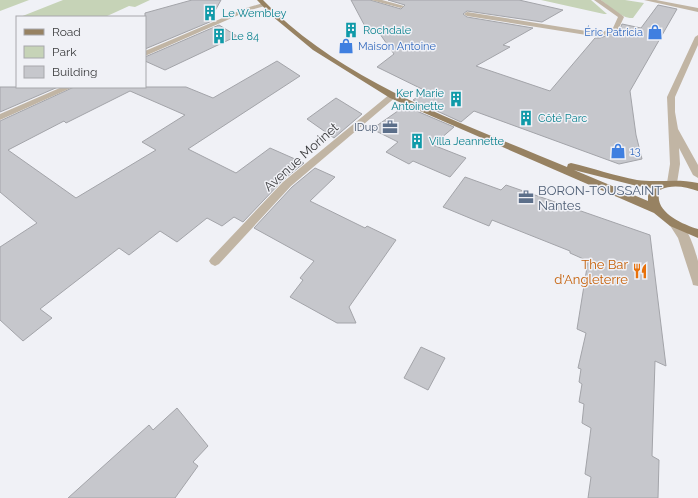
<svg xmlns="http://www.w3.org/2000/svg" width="698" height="498" font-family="Raleway,sans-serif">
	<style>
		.green { fill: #c6d3b7 }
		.building { fill: #c6c7cc; stroke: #a3a4a9; fill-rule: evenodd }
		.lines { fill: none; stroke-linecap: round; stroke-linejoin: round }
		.minor { fill: #c1b5a4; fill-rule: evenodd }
		.major { fill: #978262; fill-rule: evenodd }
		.labels { text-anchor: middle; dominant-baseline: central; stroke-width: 3; stroke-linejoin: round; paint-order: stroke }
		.far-culture-label { font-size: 11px; fill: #0d838f; stroke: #f0f1f6; text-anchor: start }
		.far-shop-label { font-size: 11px; fill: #366cbe; stroke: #f0f1f6; text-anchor: start }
		.far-service-label { font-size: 11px; fill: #4e5e75; stroke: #f0f1f6; text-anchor: end }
		.street-label { font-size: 13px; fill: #3a3b3d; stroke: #f0f1f6 }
		.service-label { font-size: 13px; fill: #4e5e75; stroke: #f0f1f6; text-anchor: start }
		.food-label { font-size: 13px; fill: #c56008; stroke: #f0f1f6; text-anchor: end }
	</style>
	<rect width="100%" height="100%" fill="#f0f1f6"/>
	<path class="green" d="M0,0H29L0,11Z
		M63,0H150L135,7L129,6L105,17H20Z
		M541,0H591L607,14H604Z
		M601,0H625L644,3L633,18C622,19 609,6 601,0Z"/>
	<path class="building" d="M192,0H221L210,20L212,21L145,49V13Z
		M351,0H370L401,9L405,5L388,0H519L563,10L542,22L467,11L463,14L467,17L533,28L503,45L510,47L476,66L550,91L595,38H600L619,31L622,24L641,28L658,5L677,9L630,91L636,135L642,159L619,164L474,111L461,122L413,100L426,91L377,67L394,54L375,27L368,32Z
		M219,25L237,36L165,70L145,61V57Z
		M277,61L300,76L188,149L236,173L270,148L304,163L282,181L243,222L234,217L222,226L207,218L177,242L160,231L129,255L119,248L40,309L52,318L23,341L0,320V247L37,223L0,192V121L74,87H186L213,98ZM130,91L185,115L142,142L156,150L76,198L8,150L64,121L66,123Z
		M0,87H58L0,112Z
		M336,98L362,114L334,138L307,119Z
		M405,106L454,127L433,145L466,158L450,177L413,161L409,164L386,152L398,142L372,129Z
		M315,168L335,177L310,201L365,228L367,226L396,240L349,307L356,323H337L290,297L303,280L300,278L314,261L254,228L292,187Z
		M465,177L501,190L506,185L650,235L666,366L655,361L652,456L659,460L658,498H588L591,477L585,474L591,428L582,423L584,404L579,402L582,384L579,382L581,369L578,368L586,333L577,329L588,261L570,253V251L492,220L489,226L443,207Z
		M421,347L445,358L428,390L404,378Z
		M177,408L208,446L193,462L198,466L175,498H68L149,425L153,430Z"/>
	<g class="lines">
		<path class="minor" d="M371,0H382L404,6L401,8Z
			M594,0H601L623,16L624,17L618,30L599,37L467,16L464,14L467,12L599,33L613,28L618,17Z
			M644,0H656L698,8V12Z
			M263,3L266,5L265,6L250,10L145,56V51L246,8Z
			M698,35V45L675,97V112L678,129L698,165V178L693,175L679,148L680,164L677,183L672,186L667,183L670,164L667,97L695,37Z
			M62,87H73L0,120V114Z
			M390,94H393L397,96L291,186L219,264L215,266L211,264L209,261L211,258L283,182Z
			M675,220C687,223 695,249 698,261C698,269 698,278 698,286L693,285L692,281L678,238L669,224L671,221Z"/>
		<path class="major" d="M257,0H263C342,83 463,123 567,167L568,164L571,163C593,168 615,176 637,180C658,183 677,178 698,183V191C685,187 673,184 660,190C652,211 682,224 698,229V238L670,226L654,213L390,98L313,50L272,16ZM574,170L637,186L651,188L648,196V201Z"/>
	</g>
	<defs>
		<g id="building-bare" transform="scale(1.2)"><path d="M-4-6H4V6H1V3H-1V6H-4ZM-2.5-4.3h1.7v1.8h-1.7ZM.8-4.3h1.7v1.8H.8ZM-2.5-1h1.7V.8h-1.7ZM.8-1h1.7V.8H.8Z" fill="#0f9aa8" stroke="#f0f1f6" stroke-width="2.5" paint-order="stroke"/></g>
		<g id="shop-bare" transform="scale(1.2)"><path d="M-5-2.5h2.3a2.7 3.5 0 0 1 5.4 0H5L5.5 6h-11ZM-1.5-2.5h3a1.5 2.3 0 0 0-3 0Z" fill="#3f7fe0" stroke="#f0f1f6" stroke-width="2.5" paint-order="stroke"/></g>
		<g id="office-bare" transform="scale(1.2)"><path d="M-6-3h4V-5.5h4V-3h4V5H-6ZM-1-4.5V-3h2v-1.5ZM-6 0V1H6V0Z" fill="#5c6f8a" stroke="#f0f1f6" stroke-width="2.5" paint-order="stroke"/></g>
		<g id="restaurant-bare" transform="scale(1.2)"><path d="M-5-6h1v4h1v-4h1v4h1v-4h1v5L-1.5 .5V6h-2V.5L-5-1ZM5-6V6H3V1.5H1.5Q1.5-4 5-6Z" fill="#e8710a" stroke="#f0f1f6" stroke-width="2.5" paint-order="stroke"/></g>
	</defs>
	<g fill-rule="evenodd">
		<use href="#building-bare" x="210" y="13"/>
		<use href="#building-bare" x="351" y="30"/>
		<use href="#shop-bare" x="655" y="32"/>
		<use href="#building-bare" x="219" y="36"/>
		<use href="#shop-bare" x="346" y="46"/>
		<use href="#building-bare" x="456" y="99"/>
		<use href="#building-bare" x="526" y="118"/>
		<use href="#office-bare" x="390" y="127"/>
		<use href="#building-bare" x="417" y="141"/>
		<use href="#shop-bare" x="618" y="151"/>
		<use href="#office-bare" x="526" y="197"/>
		<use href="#restaurant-bare" x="640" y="271"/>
	</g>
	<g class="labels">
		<g class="far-culture-label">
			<text x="222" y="13">Le Wembley</text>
			<text x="363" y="30">Rochdale</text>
			<text x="231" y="36">Le 84</text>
			<text x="444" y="93" text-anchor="end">Ker Marie<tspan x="444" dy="13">Antoinette</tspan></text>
			<text x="538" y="118">Côté Parc</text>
			<text x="429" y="141">Villa Jeannette</text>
		</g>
		<g class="far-shop-label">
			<text x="643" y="32" text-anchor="end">Éric Patricia</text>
			<text x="358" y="46">Maison Antoine</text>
			<text x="630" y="151">13</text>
		</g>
		<g class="far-service-label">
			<text x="378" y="127">IDup</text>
		</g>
		<g class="street-label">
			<text transform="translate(301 157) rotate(-42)">Avenue Morinet</text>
		</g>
		<g class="service-label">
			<text x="538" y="190">BORON-TOUSSAINT<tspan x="538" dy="15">Nantes</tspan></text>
		</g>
		<g class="food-label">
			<text x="628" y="264">The Bar<tspan x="628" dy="15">d'Angleterre</tspan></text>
		</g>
	</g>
	<rect x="16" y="16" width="130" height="72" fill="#f0f1f6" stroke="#a7a8ac"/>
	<rect x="24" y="29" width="20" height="6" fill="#978262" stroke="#a7a8ac"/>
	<text x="52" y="36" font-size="12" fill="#3a3b3d">Road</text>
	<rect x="24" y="46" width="20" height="12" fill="#c6d3b7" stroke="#a7a8ac"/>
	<text x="52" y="56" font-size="12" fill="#3a3b3d">Park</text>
	<rect x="24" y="66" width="20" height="12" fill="#c6c7cc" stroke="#a7a8ac"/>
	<text x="52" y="76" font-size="12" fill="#3a3b3d">Building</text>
</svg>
